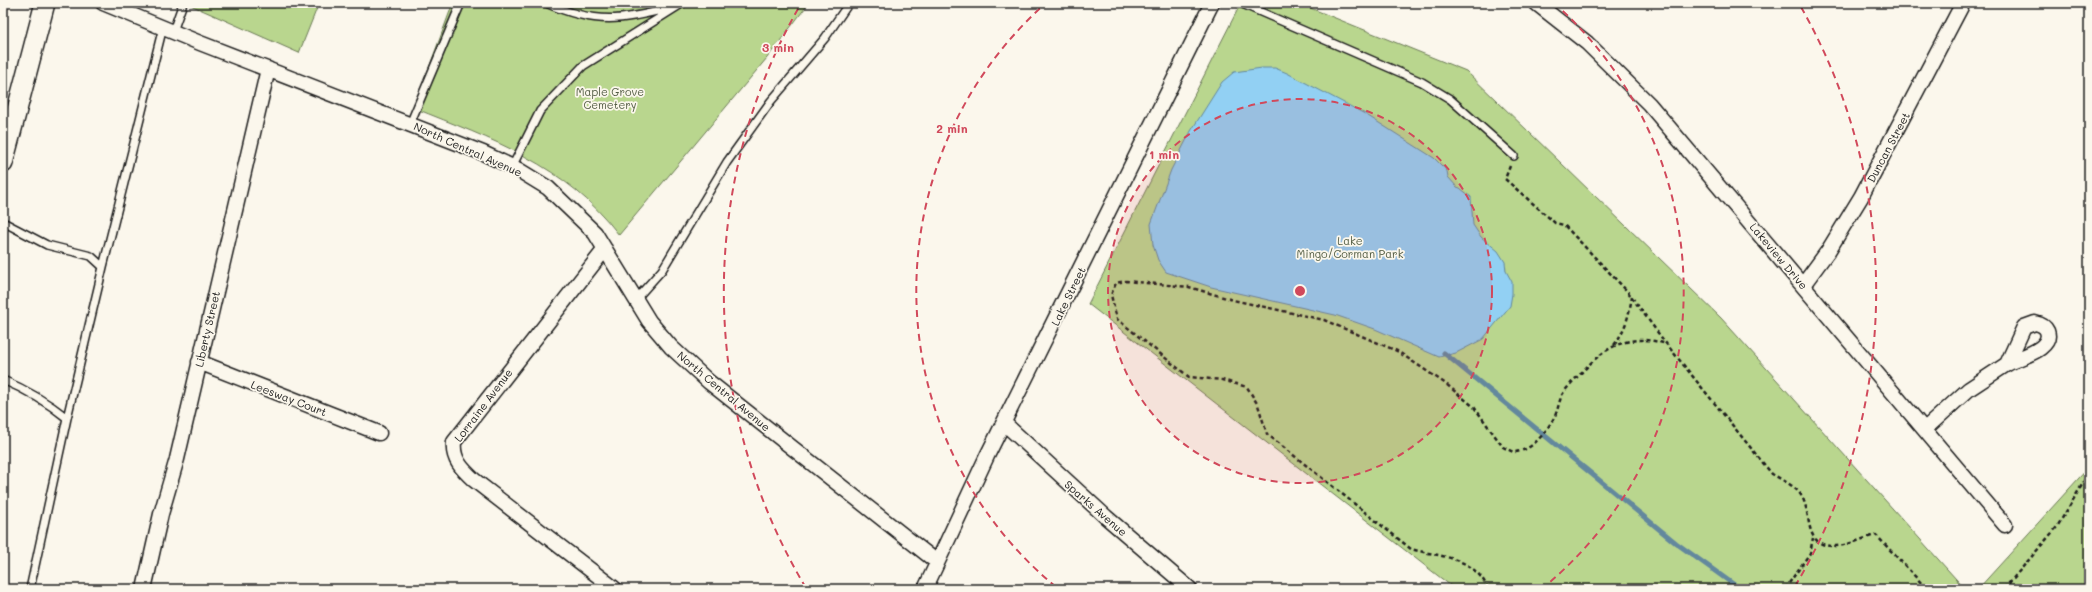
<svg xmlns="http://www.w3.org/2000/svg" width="2092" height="592" font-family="Mali,sans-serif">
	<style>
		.green { fill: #b9d68e; stroke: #6a7955 }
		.water { fill: #92d0f3; stroke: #63889d }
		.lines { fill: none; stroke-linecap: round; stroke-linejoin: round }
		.stream { stroke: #63889d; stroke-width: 5 }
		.lane-casing { stroke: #1c1c1c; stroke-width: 10 }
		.street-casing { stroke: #1c1c1c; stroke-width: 17 }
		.secondary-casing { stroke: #1c1c1c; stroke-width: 22 }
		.path { stroke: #1c1c1c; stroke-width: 2.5; stroke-dasharray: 4 3; stroke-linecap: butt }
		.lane { stroke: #fbf7ec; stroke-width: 7 }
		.street { stroke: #fbf7ec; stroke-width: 14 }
		.secondary { stroke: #fbf7ec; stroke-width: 19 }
		.ring { fill: none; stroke: #d1495b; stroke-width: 2; stroke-dasharray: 7 5 }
		.labels { text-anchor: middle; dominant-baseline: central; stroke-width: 3.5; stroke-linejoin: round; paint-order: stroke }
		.park-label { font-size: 11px; fill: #535d44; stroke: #fbf7ec }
		.street-label { font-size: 11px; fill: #1c1c1c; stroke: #fbf7ec }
		.centre { fill: #d1495b; stroke: #fbf7ec; stroke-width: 2 }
		.ring-label { font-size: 12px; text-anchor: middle; font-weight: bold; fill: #d1495b; stroke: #fbf7ec; stroke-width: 3.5; stroke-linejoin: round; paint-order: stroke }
	</style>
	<rect width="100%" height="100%" fill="#fbf7ec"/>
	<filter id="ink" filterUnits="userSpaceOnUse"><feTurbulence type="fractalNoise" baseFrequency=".025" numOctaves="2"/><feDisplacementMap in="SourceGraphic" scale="8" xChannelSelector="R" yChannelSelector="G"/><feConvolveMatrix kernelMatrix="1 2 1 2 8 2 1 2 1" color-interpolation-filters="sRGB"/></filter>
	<g filter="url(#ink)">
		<path class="green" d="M186,3H319L299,53Z
			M453,3H809L767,58L619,235C565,164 493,140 414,108Z
			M1241,3H1298L1466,71L1721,318L1965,589H1455L1088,304Z
			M2089,467V589H1978Z"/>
		<path class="water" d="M1262,68H1275L1287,73L1365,114L1434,158L1447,171L1448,177L1457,187L1460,188L1471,197L1473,225L1481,237L1498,251L1505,262L1506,271L1512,282V294L1510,306L1483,339L1456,353L1439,357L1375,329L1335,315L1211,287L1166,272L1158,260L1153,245L1151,224L1171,170L1191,131L1222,82L1234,72Z"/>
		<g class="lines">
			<path class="stream" d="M1444,353L1676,543L1740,589"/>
			<g class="lane-casing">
				<path id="lane" d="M546,3C595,25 623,21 673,7
					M1240,3L1422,82L1450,99L1514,156
					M173,31L183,3
					M410,124L461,3
					M512,167L540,111L583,66L683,3
					M3,222L47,245L91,256L103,267L67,418L30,589
					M103,267L163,27
					M636,299L662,270L727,162L771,101L825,38L849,3
					M3,380C27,390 47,402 67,418"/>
			</g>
			<g class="street-casing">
				<path id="street" d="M103,3L200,43L483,153L517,169L548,188L595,233L649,321L671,347L709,382L937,562
					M1536,3L1587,43L1649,104L2005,525
					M605,249L454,442C452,459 462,469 474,480L615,589
					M1803,285L1828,251L1861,197L1963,3
					M2035,323C2040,324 2045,326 2047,331C2054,350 2018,357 2007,364L2024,327Z
					M199,362L379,433
					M1004,423L1106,517L1190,589
					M1925,429L1969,389L2007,364
					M144,589L161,514L177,459L268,69
					M925,589L987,456L1212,3"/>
			</g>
			<g class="secondary-casing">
				<path id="secondary" d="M3,163L45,3"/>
			</g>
			<path class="path" d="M1510,166L1505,179L1555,223L1564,225L1628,292L1664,341L1772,474C1782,480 1794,485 1801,495C1813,514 1802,546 1834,546C1849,546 1862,538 1876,535L1927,589
				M1614,345C1626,329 1629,315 1632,296
				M1488,589C1474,556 1440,557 1411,549L1267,434L1258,405L1247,387L1222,380L1189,377L1117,319L1111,295L1116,283L1126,281L1189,287L1233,300L1324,320L1397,351L1446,384L1474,407L1503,447L1513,452C1532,452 1546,432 1555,416C1558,409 1559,402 1562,395C1567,387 1575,379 1582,372C1607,345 1630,333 1667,344
				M1785,589L1810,553L1813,538
				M2004,589L2057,527L2089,473"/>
			<use href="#lane" class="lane"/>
			<use href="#street" class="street"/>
			<use href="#secondary" class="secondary"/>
		</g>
	</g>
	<circle cx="1300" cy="291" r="192" fill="#d1495b" fill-opacity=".12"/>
	<g class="ring">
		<circle cx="1300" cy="291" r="192"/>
		<path d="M1056 587A384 384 0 0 1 1046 3M1554 3A384 384 0 0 1 1544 587"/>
		<path d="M806 588A576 576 0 0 1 799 7M1801 7A576 576 0 0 1 1794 588"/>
	</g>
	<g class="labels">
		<g class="park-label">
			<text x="610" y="91">Maple Grove<tspan x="610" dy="13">Cemetery</tspan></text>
			<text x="1350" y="240">Lake<tspan x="1350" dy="13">Mingo/Corman Park</tspan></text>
		</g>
		<g class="street-label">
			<text transform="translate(1888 147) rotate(-62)">Duncan Street</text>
			<text transform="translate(468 149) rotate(24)">North Central Avenue</text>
			<text transform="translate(1779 256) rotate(50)">Lakeview Drive</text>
			<text transform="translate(1068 296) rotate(-64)">Lake Street</text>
			<text transform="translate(207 329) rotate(-77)">Liberty Street</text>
			<text transform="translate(724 391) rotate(40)">North Central Avenue</text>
			<text transform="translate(289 398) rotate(21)">Leesway Court</text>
			<text transform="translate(483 405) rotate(-53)">Lorraine Avenue</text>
			<text transform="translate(1096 508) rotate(41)">Sparks Avenue</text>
		</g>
	</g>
	<circle cx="1300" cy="291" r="6" class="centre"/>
	<g class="ring-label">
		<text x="778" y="52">3 min</text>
		<text x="952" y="133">2 min</text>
		<text x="1164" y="159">1 min</text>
	</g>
	<rect width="2092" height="592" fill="none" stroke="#fbf7ec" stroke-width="16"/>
	<rect x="8" y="8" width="2076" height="576" fill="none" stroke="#1c1c1c" stroke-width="1.5" filter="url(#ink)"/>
</svg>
